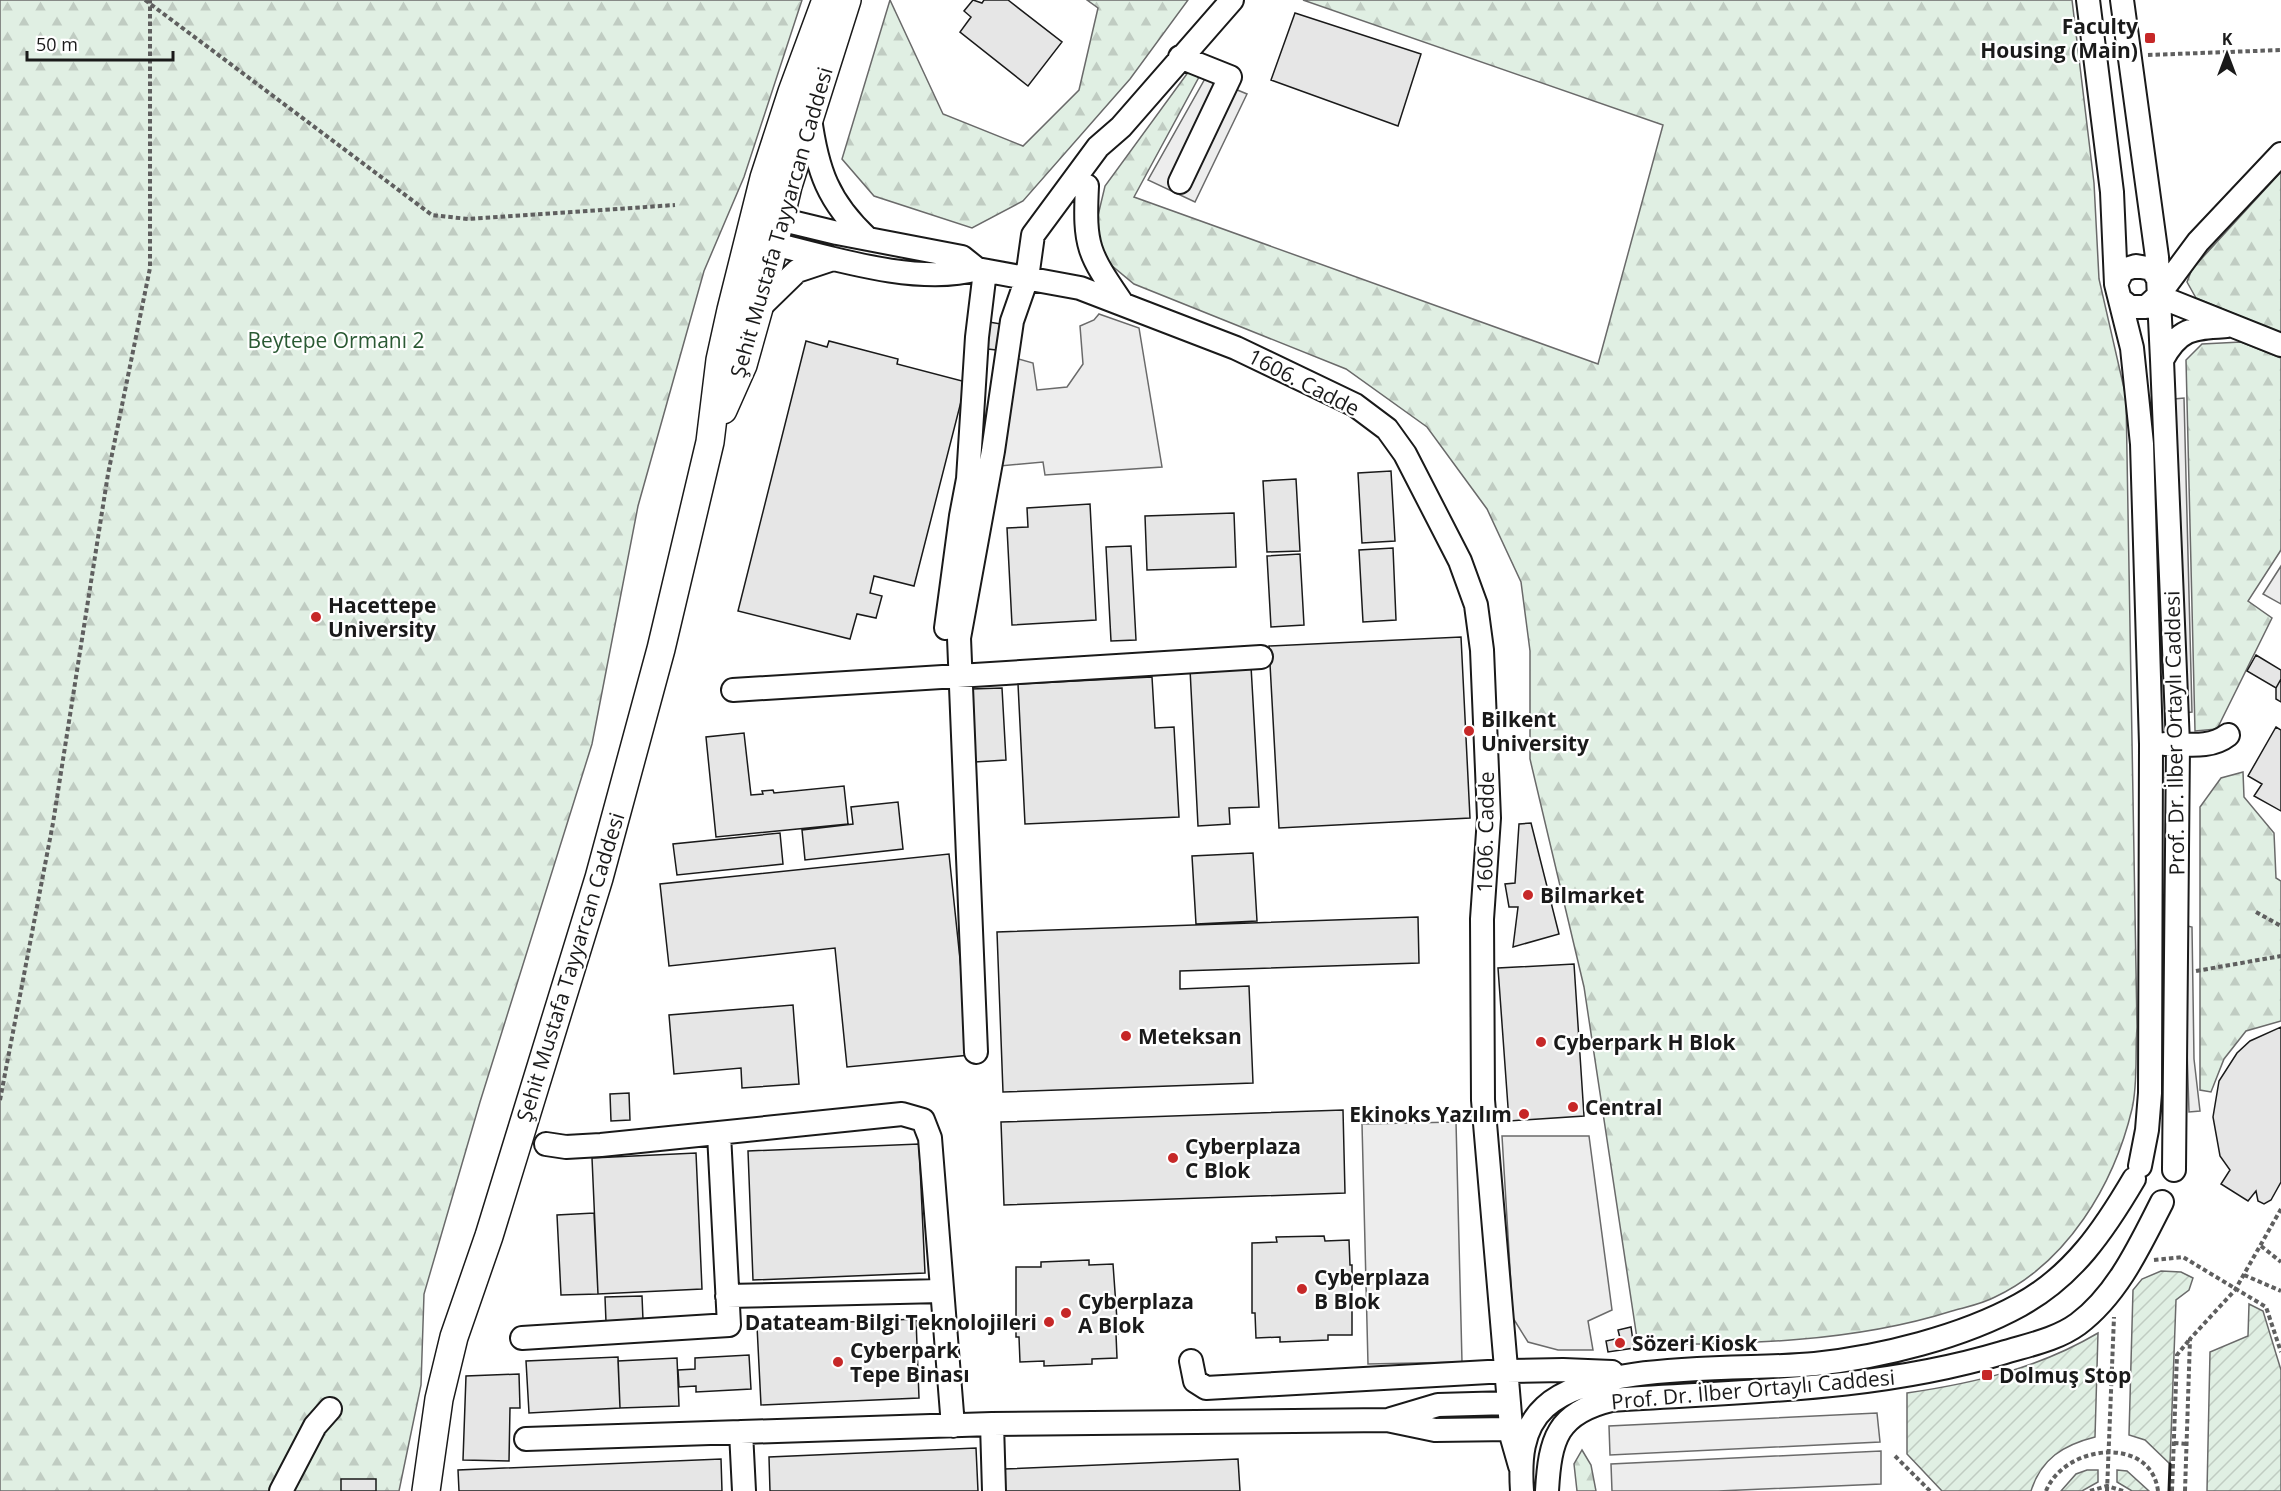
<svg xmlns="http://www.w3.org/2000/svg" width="2281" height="1491" font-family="'Open Sans',sans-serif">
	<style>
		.forest { fill: url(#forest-firs); stroke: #6a6a6a; stroke-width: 1.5 }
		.garden { fill: url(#garden-furrows); stroke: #6a6a6a; stroke-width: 1.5 }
		.parking { fill: #ededed; stroke: #6a6a6a; stroke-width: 1.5 }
		.building { fill: #e6e6e6; stroke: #1a1a1a; stroke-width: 1.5 }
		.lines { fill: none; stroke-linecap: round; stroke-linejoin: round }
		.minor-casing { stroke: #1a1a1a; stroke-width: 26 }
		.major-casing { stroke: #1a1a1a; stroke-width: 30 }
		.path { stroke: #5f5f5f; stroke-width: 4; stroke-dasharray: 4.5 3; stroke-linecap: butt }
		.minor { stroke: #fff; stroke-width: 22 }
		.major { stroke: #fff; stroke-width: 27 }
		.wall { stroke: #1a1a1a; stroke-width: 3 }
		.poi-dot { fill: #c62828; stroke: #fff; stroke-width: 2 }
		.labels { text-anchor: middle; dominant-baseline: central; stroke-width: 4.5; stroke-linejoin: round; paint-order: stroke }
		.poi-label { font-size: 21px; font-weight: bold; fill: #1a1a1a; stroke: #fff; text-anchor: start }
		.street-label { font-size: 21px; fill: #1a1a1a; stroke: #fff }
		.park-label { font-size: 21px; fill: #2b5a34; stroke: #fff }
	</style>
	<defs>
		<pattern id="forest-firs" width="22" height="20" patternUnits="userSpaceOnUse" patternTransform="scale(1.5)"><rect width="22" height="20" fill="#e0efe3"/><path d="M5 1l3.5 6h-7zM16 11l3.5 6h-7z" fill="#c0ccc2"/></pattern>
		<pattern id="garden-furrows" width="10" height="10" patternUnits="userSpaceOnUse" patternTransform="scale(1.5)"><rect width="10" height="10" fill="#e0efe3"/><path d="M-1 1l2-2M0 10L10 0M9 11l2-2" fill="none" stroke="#c0ccc2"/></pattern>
	</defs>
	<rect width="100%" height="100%" fill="#fff"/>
	<path class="forest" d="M0,0H802L744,177L704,271L638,506L592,744L480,1102L424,1294L421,1385L399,1491H0Z
		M890,0L943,114L1023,146L1079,90L1098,8L1087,0H1188L1130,79L1023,201L972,228L874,196L842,159Z
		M1303,0H2072L2094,183L2099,279L2126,397L2137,1027C2135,1053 2138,1084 2132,1109C2114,1185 2067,1263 1995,1297C1982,1304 1966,1307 1952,1311C1851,1343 1743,1344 1638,1345L1584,987L1530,759V651L1521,582L1487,509L1427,427L1346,369L1134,284L1105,260L1096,224L1105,186L1189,71L1199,77L1134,197L1598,364L1663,125Z
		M2281,172V333L2196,298L2187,282L2192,269Z
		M2241,342L2281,358V550L2248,601L2272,618L2217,729L2195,731L2186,360L2202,344Z
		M2243,772L2244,797L2274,833L2276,878L2281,881V1021L2246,1031L2224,1059L2211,1092L2200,1090V807L2221,778Z
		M1582,1450L1591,1465L1596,1491H1577L1574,1464Z"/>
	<path class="garden" d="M2161,1271L2181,1272L2193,1278L2189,1290L2176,1300L2170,1464L2145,1440L2129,1435L2133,1290L2142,1279Z
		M2249,1304L2263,1311L2281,1370V1491H2207L2210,1352L2248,1336Z
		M2098,1333L2095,1437C2063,1445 2041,1459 2031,1491H1942L1907,1454V1393C1975,1383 2039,1368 2098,1333Z
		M2087,1470H2098V1482L2082,1491H2061L2076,1474Z
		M2117,1470L2127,1471L2149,1491H2132L2117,1482Z"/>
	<path class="parking" d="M1206,77L1247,94L1195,202L1148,180Z
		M1099,314L1139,328L1162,467L1045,475L1043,462L1000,466L1008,356L1033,363L1037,390L1067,387L1083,364L1080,326L1094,320Z
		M2184,398L2192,712L2185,713L2174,399Z
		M2281,566V604L2263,594Z
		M2183,925L2192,927L2194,1059L2200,1111L2189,1112Z
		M1456,1122L1462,1362L1368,1364L1362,1124Z
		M1502,1136H1589L1612,1310L1588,1321L1593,1350H1558L1528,1342L1513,1318Z
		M1877,1413L1880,1442L1610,1455L1609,1426Z
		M1881,1451V1484L1718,1491H1612L1611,1464Z"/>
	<path class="building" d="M973,0L982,3L984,0H1008L1062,42L1028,86L960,32L971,17L964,11Z
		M1295,13L1421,54L1398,126L1271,80Z
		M989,322L1007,325L996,350L988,349Z
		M806,341L827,347L829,341L898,359L897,364L966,382L914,586L874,576L870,593L882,596L876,618L857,614L850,639L738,611Z
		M1391,471L1395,541L1362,543L1358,473Z
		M1296,479L1300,551L1267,552L1263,481Z
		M1090,504L1096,620L1012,625L1007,528L1028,527L1027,508Z
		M1234,513L1236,567L1147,570L1145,516Z
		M1131,546L1136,640L1111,641L1106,547Z
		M1393,548L1396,620L1363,622L1359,550Z
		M1300,554L1304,625L1271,627L1267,556Z
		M1461,637L1470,818L1279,828L1269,646Z
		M2256,655L2281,670V679L2276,688L2247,671Z
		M1251,666L1259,807L1229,808L1230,824L1198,826L1190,669Z
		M1152,677L1155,728L1174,727L1179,817L1025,824L1018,684Z
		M2281,679V702L2276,699V688Z
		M1002,688L1006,760L975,762L971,689Z
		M2276,727L2281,730V811L2254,796L2262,784L2248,776Z
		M744,733L751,795L763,794L762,791L773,790L774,793L844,786L848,824L716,837L706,737Z
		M898,802L903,849L805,860L802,830L853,824L851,807Z
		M1531,823L1559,934L1513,947L1518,907H1509L1505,884L1515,883L1519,824Z
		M780,833L783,864L677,875L673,844Z
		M1253,853L1257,921L1196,924L1192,856Z
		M949,854L970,1055L847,1067L835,948L669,966L660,884Z
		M1418,917L1419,963L1180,971V989L1249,986L1253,1083L1003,1092L997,932Z
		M1574,964L1584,1116L1509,1121L1498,968Z
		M793,1005L799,1084L742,1088L741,1068L674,1074L669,1015Z
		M2281,1027V1182L2271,1200L2264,1204L2258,1201L2256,1191L2248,1201L2221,1184L2230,1170L2220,1156L2213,1117L2219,1081L2237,1053L2250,1041Z
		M629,1093L630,1120L611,1121L610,1094Z
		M1343,1110L1345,1193L1004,1205L1001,1122Z
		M919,1144L925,1273L753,1280L748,1151Z
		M696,1153L702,1289L598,1294L592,1158Z
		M594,1213L598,1294L561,1295L557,1215Z
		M1324,1236L1325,1241L1349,1240L1350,1265H1352V1335H1328V1340L1280,1342V1337L1256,1338L1255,1313H1252V1243L1277,1242L1276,1237Z
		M1089,1260V1265L1113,1264L1118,1334H1116L1117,1358L1092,1359V1364L1044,1366V1361L1020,1362L1019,1337H1016V1267H1041V1262Z
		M642,1296L643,1320L606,1322L605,1297Z
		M916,1319L919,1398L761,1405L757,1326Z
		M1631,1327L1634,1348L1608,1352L1606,1341L1620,1338L1618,1330Z
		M749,1355L751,1389L696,1392V1386L679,1387L678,1370L695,1369V1358Z
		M618,1357L620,1408L529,1413L526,1361Z
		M677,1358L679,1406L620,1408L618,1361Z
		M519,1374L520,1408H510L509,1461L463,1460L466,1376Z
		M976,1448L978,1491H770L769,1457Z
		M721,1459L722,1491H459L458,1470Z
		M1238,1459L1240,1491H1005L1004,1469Z
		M341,1479H376V1491H341Z"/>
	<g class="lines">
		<g class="minor-casing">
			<path id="minor" d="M2088,0L2112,192L2116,284L2132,348L2142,444L2151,744L2150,1093L2147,1130L2140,1166
				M2122,0L2157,257L2162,360L2178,744L2174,1170
				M810,118C817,170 828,202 868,239
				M1180,182L1230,77L1180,57
				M1087,186C1084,247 1088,253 1122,303
				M779,219L837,233L962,257L977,269
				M774,244C831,258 920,286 977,269L1080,288L1236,348L1355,405L1387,429L1405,454L1460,561L1476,605L1482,650L1489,818L1482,919L1483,1100L1512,1438L1520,1466
				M2116,284L2123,270L2136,266L2152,269L2158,279
				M2158,296L2281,345
				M2120,299L2130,307H2146L2158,296L2198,242L2281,154
				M759,308L797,271L833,259
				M2162,360C2179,328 2193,328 2227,326
				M946,628L961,516L968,479L977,337L985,271
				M733,690L1261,657
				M2165,744C2187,744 2210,749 2228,735
				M976,1052L959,638L993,451L1012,321L1027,278L1033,235L1098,147L1121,127L1232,0
				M546,1144L566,1147L601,1145L902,1114L923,1120L930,1138L953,1426
				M727,1296L941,1291
				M522,1338L729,1325L719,1134
				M1191,1361L1195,1381L1206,1388L1506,1371L1563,1370L1612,1372
				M1391,1419L1438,1405L1509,1403
				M992,1424L994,1491
				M741,1432L744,1491
				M526,1439L992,1424L1387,1420L1435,1430L1511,1429
				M281,1491L315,1426L330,1409
				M1522,1491C1520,1461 1521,1429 1545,1407C1595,1360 1748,1371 1815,1364C1881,1357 1962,1337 2020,1305C2073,1276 2104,1230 2134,1179
				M1547,1491C1550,1439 1557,1413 1611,1400C1743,1391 1875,1391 2002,1353C2028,1345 2056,1340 2078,1324C2118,1294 2140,1245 2162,1202"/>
		</g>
		<g class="major-casing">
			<path id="major" d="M723,410L743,365L759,308L788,186L847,0
				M426,1491L439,1399L454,1337L489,1236L599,878L661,649L710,442L720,360L731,310L764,178L792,92L826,0"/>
		</g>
		<path class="path" d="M145,0L432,215L468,219L675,205
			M2148,55L2281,50
			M2256,912L2281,926
			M2196,971L2281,956
			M0,1100L53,823L108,474L150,268V0
			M2261,1246L2281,1262
			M2154,1260L2183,1257L2266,1307L2281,1352
			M2244,1275L2281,1291
			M2174,1443L2187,1444
			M1895,1456L1930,1491
			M2046,1491C2065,1444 2151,1435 2158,1491
			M2090,1491L2107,1486L2123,1491
			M2107,1491L2114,1317
			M2172,1491L2177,1355L2189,1340
			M2185,1491L2190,1339L2235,1290L2281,1209"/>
		<use href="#minor" class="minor"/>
		<use href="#major" class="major"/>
		<path class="wall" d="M2169,1491L2170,1464"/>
	</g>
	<g class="poi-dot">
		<rect x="2144" y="32" width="12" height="12" rx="3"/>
		<circle cx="316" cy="617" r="6"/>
		<circle cx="1469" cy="731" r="6"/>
		<circle cx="1528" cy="895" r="6"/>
		<circle cx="1126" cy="1036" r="6"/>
		<circle cx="1541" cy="1042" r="6"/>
		<circle cx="1573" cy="1107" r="6"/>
		<circle cx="1524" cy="1114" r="6"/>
		<circle cx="1173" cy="1158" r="6"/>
		<circle cx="1302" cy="1289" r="6"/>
		<circle cx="1066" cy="1313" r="6"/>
		<circle cx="1049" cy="1322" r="6"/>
		<circle cx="1620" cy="1343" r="6"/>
		<circle cx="838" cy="1362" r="6"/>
		<rect x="1981" y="1369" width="12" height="12" rx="3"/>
	</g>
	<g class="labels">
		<g class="poi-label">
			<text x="2138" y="26" text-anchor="end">Faculty<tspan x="2138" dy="24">Housing (Main)</tspan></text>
			<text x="328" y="605">Hacettepe<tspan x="328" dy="24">University</tspan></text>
			<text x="1481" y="719">Bilkent<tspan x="1481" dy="24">University</tspan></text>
			<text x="1540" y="895">Bilmarket</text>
			<text x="1138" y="1036">Meteksan</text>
			<text x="1553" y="1042">Cyberpark H Blok</text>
			<text x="1585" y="1107">Central</text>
			<text x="1512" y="1114" text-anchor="end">Ekinoks Yazılım</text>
			<text x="1185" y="1146">Cyberplaza<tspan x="1185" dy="24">C Blok</tspan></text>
			<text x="1314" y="1277">Cyberplaza<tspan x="1314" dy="24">B Blok</tspan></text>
			<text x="1078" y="1301">Cyberplaza<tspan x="1078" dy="24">A Blok</tspan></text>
			<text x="1037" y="1322" text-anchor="end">Datateam Bilgi Teknolojileri</text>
			<text x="1632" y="1343">Sözeri Kiosk</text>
			<text x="850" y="1350">Cyberpark<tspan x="850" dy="24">Tepe Binası</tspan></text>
			<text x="1999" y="1375">Dolmuş Stop</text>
		</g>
		<g class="street-label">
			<text transform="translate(781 222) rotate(-74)">Şehit Mustafa Tayyarcan Caddesi</text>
			<text transform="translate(1304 382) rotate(27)">1606. Cadde</text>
			<text transform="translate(2174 733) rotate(-91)">Prof. Dr. İlber Ortaylı Caddesi</text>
			<text transform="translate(1485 832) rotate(-89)">1606. Cadde</text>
			<text transform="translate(570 967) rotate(-73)">Şehit Mustafa Tayyarcan Caddesi</text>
			<text transform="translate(1753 1389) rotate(-5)">Prof. Dr. İlber Ortaylı Caddesi</text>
		</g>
		<g class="park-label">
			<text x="336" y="340">Beytepe Ormanı 2</text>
		</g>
	</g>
	<g transform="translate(2227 54)" stroke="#ffffff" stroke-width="4.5" paint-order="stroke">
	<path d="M0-4.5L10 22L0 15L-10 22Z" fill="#1a1a1a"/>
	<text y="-9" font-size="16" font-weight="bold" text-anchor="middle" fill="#1a1a1a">K</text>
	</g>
	<path d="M27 51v9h146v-9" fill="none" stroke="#1a1a1a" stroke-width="3"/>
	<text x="36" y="51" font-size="18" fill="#1a1a1a" stroke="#ffffff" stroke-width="4.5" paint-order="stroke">50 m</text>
</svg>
